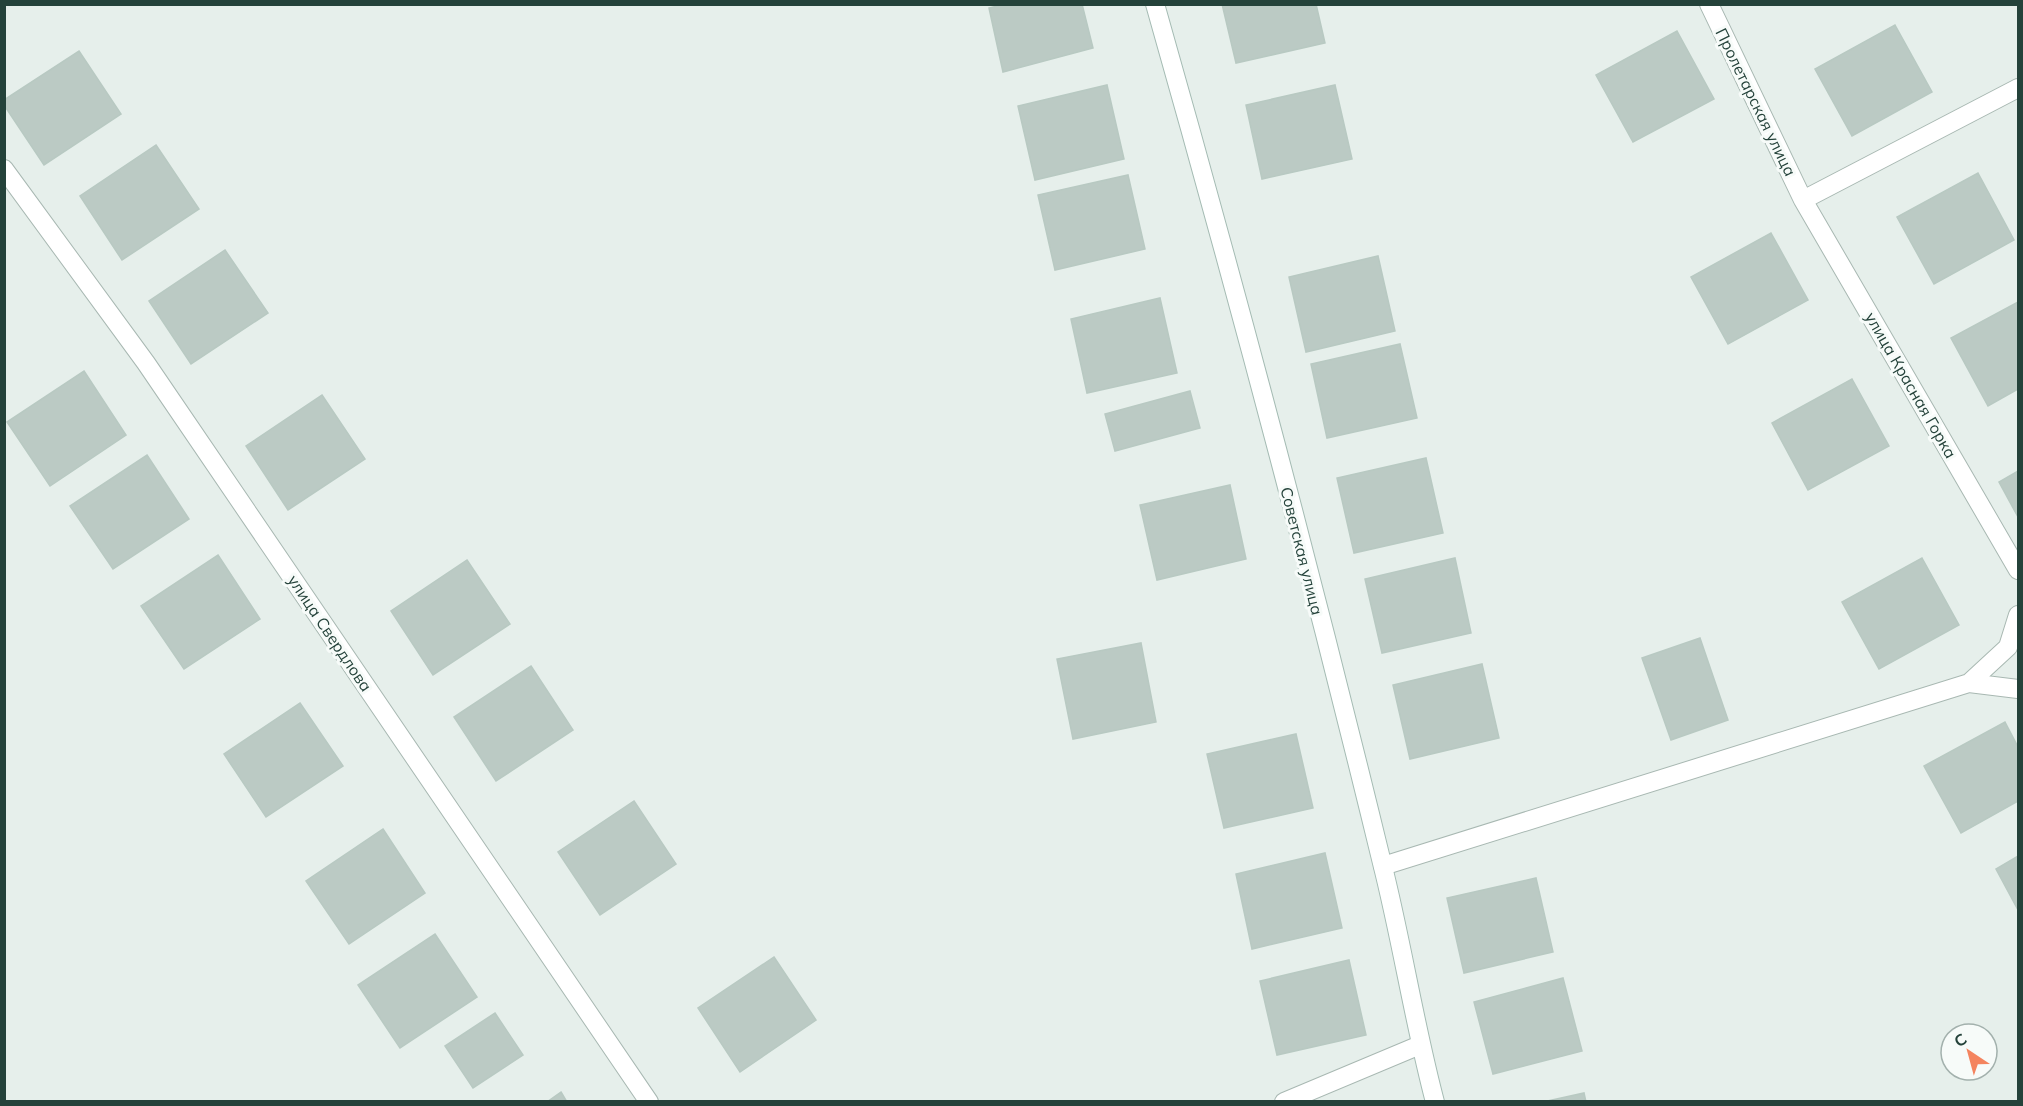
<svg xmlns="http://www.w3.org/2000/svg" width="2023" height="1106" font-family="Mulish,sans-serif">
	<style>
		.building { fill: #bbcac4; stroke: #b8c9c2; stroke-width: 1.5 }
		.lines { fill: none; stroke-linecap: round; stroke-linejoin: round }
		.street-casing { stroke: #a8b8b2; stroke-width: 20 }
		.secondary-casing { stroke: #a4bbb3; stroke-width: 20 }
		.street { stroke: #fff; stroke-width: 18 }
		.secondary { stroke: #fff; stroke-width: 18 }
		.labels { text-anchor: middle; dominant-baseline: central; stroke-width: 6; stroke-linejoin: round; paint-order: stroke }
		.street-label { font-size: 16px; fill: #24423a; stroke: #f7fbf9 }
	</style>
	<rect width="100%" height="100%" fill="#e6efeb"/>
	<path class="building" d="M1005,4H1082L1093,48L1003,72L989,8Z
		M1222,4H1316L1325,43L1236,63Z
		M1895,25L1932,92L1852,136L1815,69Z
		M1677,31L1714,99L1633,142L1596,75Z
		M79,51L121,114L44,165L4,105V100Z
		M1107,85L1124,159L1035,180L1018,106Z
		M1335,85L1352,159L1262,179L1246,105Z
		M156,145L199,209L122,260L80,196Z
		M1978,173L2014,240L1934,284L1897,217Z
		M1128,175L1145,249L1055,270L1038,195Z
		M1771,233L1808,300L1728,344L1691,277Z
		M225,250L268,313L191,364L149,301Z
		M1378,256L1395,331L1306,352L1289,277Z
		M1160,298L1177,373L1087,393L1071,319Z
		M2018,302V389L1988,406L1951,338Z
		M1400,344L1417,418L1327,438L1311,364Z
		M84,371L126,435L50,486L7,422Z
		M1852,379L1889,446L1808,490L1772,423Z
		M1190,391L1200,428L1115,451L1105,414Z
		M322,395L365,459L288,510L246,446Z
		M147,455L189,519L113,569L70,506Z
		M1426,458L1443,533L1354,553L1337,478Z
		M2018,471V517L1999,482Z
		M1230,485L1246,559L1157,580L1140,505Z
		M218,555L260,619L184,669L141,606Z
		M1455,558L1471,633L1382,653L1365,579Z
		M1922,558L1959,625L1879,669L1842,602Z
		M467,560L510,624L433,675L391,611Z
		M1700,638L1728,720L1671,740L1642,658Z
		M1141,643L1156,722L1073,739L1057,659Z
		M1482,664L1499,738L1410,759L1393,685Z
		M531,666L573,730L496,781L454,717Z
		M300,703L343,766L266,817L224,754Z
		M2005,722L2018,747V801L1961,833L1924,766Z
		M1296,734L1313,808L1224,828L1207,754Z
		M634,801L676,864L600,915L558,852Z
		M383,829L425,893L349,944L306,881Z
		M1325,853L1342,928L1252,949L1236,874Z
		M2018,856V910L1996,869Z
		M1536,878L1553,952L1464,973L1447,898Z
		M435,934L477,997L400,1048L358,985Z
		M774,957L816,1020L740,1072L698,1008Z
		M1349,960L1366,1035L1277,1055L1260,981Z
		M1563,978L1582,1051L1493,1074L1474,1002Z
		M495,1013L523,1055L473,1088L445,1046Z
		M561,1092L567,1102H547Z
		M1584,1093L1586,1102H1543Z"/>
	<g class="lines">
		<g class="street-casing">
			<path id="street" d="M1709,4L1803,200L2018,570
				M4,169L146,363L649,1102
				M1803,200L2018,88
				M1969,683L2018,689
				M1383,866L1969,683L2008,647L2018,615
				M1284,1102L1420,1045"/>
		</g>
		<g class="secondary-casing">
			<path id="secondary" d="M1155,4C1236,289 1312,575 1382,863C1402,942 1414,1023 1435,1102"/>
		</g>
		<use href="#street" class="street"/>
		<use href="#secondary" class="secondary"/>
	</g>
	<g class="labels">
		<g class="street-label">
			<text transform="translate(1756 102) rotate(64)">Пролетарская улица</text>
			<text transform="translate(1911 385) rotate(60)">улица Красная Горка</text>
			<text transform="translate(1302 551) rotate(76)">Советская улица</text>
			<text transform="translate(330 633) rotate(56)">улица Свердлова</text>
		</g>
	</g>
	<rect width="2023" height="1106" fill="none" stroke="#24423a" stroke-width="12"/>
	<g transform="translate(1969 1052) rotate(324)"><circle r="28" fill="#f7fbf9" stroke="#a3b1ad" stroke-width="1.5"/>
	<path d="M0-4.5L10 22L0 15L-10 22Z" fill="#f4845f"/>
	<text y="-9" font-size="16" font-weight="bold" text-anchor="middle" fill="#24423a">С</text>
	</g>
</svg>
